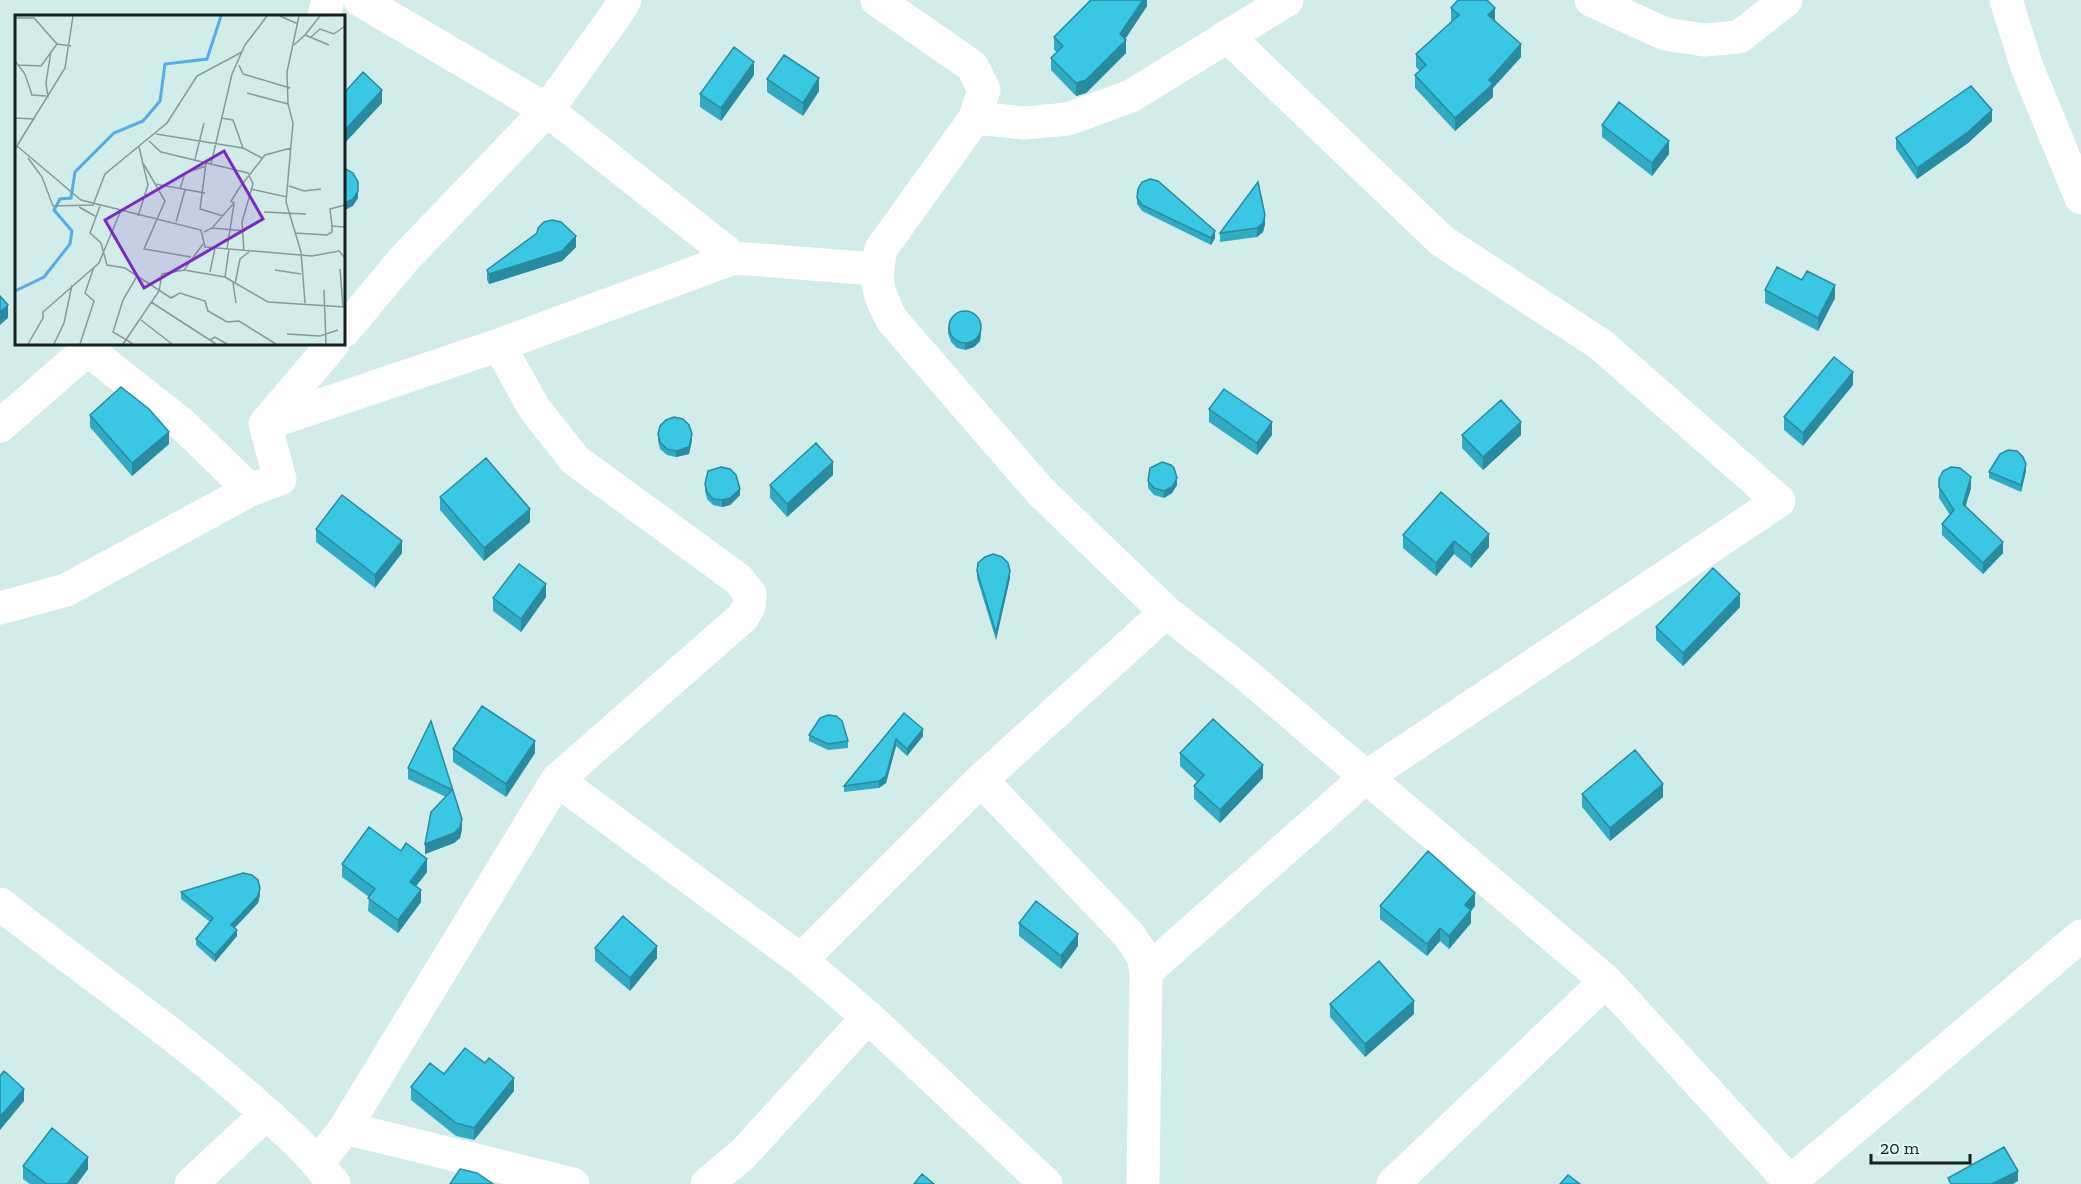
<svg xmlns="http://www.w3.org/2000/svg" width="2081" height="1184" font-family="'Zilla Slab',serif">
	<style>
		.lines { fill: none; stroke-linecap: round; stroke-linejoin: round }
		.minor { stroke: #fff; stroke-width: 33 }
		.tertiary { stroke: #fff; stroke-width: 33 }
		.wall { fill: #31abc4 }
		.shaded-wall { fill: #288ba0 }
		.building { fill: #39c7e4; stroke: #288ba0; stroke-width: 1.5 }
		.inset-river { fill: none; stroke: #56acea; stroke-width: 3 }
		.inset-road { fill: none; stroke: #879a98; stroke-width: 1.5 }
		.view { fill: #7b2cbf; fill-opacity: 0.15; stroke: #7b2cbf; stroke-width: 3 }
		.inset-edge { fill: none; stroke: #16201f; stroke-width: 3 }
	</style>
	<rect width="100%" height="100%" fill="#d2ece9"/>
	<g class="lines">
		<path class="minor" d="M360,0L547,110L734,258
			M1591,0L1665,34L1704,40L1739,37L1786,0
			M2006,0L2027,67L2081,198
			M324,16L328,0
			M975,118L1024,123L1068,119L1131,96L1287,0
			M344,331L405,258L547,110L615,16L625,0
			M88,350L183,425L250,490
			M265,424L333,344
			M0,426L94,344
			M0,608L66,590L250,490L280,479L265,424L499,345L734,258L876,269
			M557,780L801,960L868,1017L1046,1184
			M981,780L1129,935L1143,956L1146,972
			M0,904C81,968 166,1026 244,1094C276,1122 309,1150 334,1184
			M801,960L981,780L1166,612
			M345,1128L573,1184
			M318,1163L345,1128L557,780L743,617L749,606L750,594L738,579L575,460L534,408L499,345
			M1790,1182L2081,936
			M191,1184L266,1114
			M707,1184L743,1154L868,1017
			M1143,1184L1146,972L1366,777L1779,501L1600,344L1442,241L1227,36
			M1393,1184L1606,981"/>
		<path class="tertiary" d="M877,0L972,66L984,90L975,118L881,249C874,280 877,292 892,320L1041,492L1166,612L1244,673L1606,981L1792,1184"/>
	</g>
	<path class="wall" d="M1090,0H1147V6L1125,39L1126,53L1086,93L1076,96L1051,70V58L1057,52L1054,50V37Z
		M1451,8L1495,20L1521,57L1493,88V97L1455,131L1415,88V75L1420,71L1416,67V54L1451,22Z
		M754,75L721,121L700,107V94Z
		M767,79L819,91L803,116L767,92Z
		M1992,121L1968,143L1917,179L1896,149V138Z
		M1602,125L1669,154L1652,176L1602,137Z
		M1137,198L1215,238L1211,245L1142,211L1137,204Z
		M1265,224L1263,232L1257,237L1220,242V233Z
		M537,233L576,247L562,261L489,284L487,280V270Z
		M1765,290L1835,298L1818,331L1765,303Z
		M948,327L981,333L980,341L974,347L965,350L957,348L951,342L948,333Z
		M1853,385L1803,446L1784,430V417Z
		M1209,409L1272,435L1257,455L1209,422Z
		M90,415L169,444L132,476L90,427Z
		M658,434L692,440L689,454L676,457L667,455L660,449L658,441Z
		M1462,435H1521L1483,470L1462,448Z
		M2026,471L2021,492L1989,478V472Z
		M833,475L787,517L770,498V485Z
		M1939,479L1971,488L1965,506L2003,553L1983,574L1942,535V524L1950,515L1939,498Z
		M1148,481L1177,485L1172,493L1164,498L1154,495L1148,488Z
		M705,484L740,495L730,505L722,507L713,505L707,499L705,491Z
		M440,497L530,522L484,561L440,510Z
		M316,529L402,553L375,588L316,542Z
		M1403,535L1489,547L1471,568L1454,554L1436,576L1403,548Z
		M977,571L1010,578L996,640L977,578Z
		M546,597L521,632L493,611V598Z
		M1740,607L1683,666L1656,640V627Z
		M904,713L923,736L907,756L896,746L886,783L879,788L844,792V786Z
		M431,721L462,819V829L460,838L454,843L425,854L446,797L408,779V768Z
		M809,735L848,741V748L828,750L809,741Z
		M453,749L535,753L506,797L453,762Z
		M1180,753L1263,778L1220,823L1194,799V786L1197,782L1180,766Z
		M1582,794L1663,797L1610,841L1582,807Z
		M342,864L427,872L416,886L421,902L398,933L368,911L369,897L342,877Z
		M181,892L260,895L258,903L234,928L237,936L215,962L196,945V939L210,922L181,899Z
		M1380,906H1475L1471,911V923L1449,949L1440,941L1427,956L1380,919Z
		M1019,923L1078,946L1061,969L1019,936Z
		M595,948L657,958L630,991L595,961Z
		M1330,1004L1414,1014L1365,1057L1330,1017Z
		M485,1063L514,1091L474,1140L456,1136L411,1100V1087L444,1074Z
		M23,1166L88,1169L77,1184H30L23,1179Z"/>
	<path class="shaded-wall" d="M1143,0H1147V6L1124,41L1126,40V53L1086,93L1076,96V83L1120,34Z
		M1495,8V20L1488,28V15Z
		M1521,44V57L1493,88V97L1455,131V118Z
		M754,62V75L721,121V108Z
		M819,78V91L803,116V103Z
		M382,90V103L344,144V131Z
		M1992,110V121L1968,143L1917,179V168Z
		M1669,141V154L1652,176V163Z
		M358,191V198L353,206L345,210V203Z
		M1265,215V224L1263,232L1257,237V228Z
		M1215,231V238L1211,245V238Z
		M576,236V247L562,261L489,284V274Z
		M1835,285V298L1818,331V318Z
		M8,305V318L0,325V312Z
		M981,326V333L980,341L974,347L965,350V343Z
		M1853,372V385L1803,446V433Z
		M1272,422V435L1257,455V443Z
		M1521,422V435L1483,470V457Z
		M169,432V444L132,476V463Z
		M692,434V440L689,454L676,457V451Z
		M833,462V475L787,517V504Z
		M2026,464V471L2021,492V485Z
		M1971,477V488L1963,515V504Z
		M1177,478V485L1172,493L1164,498V491Z
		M740,489V495L730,505L722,507V500Z
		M530,509V522L484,561V548Z
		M1489,534V547L1471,568V555Z
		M402,541V553L375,588V575Z
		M1454,541V554L1436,576V563Z
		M2003,542V553L1983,574V563Z
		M1010,571V578L996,640V633Z
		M546,584V597L521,632V619Z
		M1740,594V607L1683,666V653Z
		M923,729V736L907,756V749Z
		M896,739V746L886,783L879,788V781Z
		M535,741V753L506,797V784Z
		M1263,765V778L1220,823V810Z
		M1663,784V797L1610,841V828Z
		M462,819V829L460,838L454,843L425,854V844Z
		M427,859V872L410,894V882Z
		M260,888V895L258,903L231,932V925Z
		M421,890V902L398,933V920Z
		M1475,893V906L1471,911V923L1449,949V936L1465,905Z
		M1440,928V941L1427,956V944Z
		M237,930V936L215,962V955Z
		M1078,934V946L1061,969V956Z
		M657,946V958L630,991V978Z
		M1414,1001V1014L1365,1057V1044Z
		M514,1078V1091L474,1140V1128Z
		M24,1089V1101L0,1130V1117Z
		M88,1157V1169L77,1184H67Z
		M2018,1171V1181L2013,1184H1992Z"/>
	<path class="building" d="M1091,0H1143L1120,34L1126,40L1086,80L1076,83L1051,58L1063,46L1054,37Z
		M1458,0H1487L1495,8L1488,15L1521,44L1489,80L1493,84L1455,118L1415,75L1426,65L1416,54L1459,15L1451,8Z
		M734,47L754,62L721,108L700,94Z
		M784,55L819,78L803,103L767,79Z
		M363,72L382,90L344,131V93Z
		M1971,86L1992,110L1968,132L1917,168L1896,138Z
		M1619,102L1669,141L1652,163L1602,125Z
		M344,168L353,173L358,182V191L353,199L345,203H344Z
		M1150,179L1158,181L1215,231L1211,238L1142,205L1137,198L1138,189L1142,182Z
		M1258,182L1265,215L1263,223L1257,228L1220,233Z
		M552,220L561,222L576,236L562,251L489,274L487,270L537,233L538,228L544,222Z
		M1777,267L1802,280L1807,271L1835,285L1818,318L1765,290Z
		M0,296L8,305L0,312Z
		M949 327a16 16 0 1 1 32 0a16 16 0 1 1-32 0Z
		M1834,357L1853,372L1803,433L1784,417Z
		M121,387L149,409L169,432L132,463L90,415Z
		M1224,389L1272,422L1257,443L1209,409Z
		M1501,400L1521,422L1483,457L1462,435Z
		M674,417L683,419L689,425L692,434L689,447L676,451L667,449L660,442L658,434L660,426L666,420Z
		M816,443L833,462L787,504L770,485Z
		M2008,450L2017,451L2023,457L2026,464L2021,485L1989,472L2000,454Z
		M486,458L530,509L484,548L440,497Z
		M1162,462L1171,465L1174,468L1177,478L1172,487L1164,491L1154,488L1148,481L1150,468Z
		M721,467L730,469L736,475L740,489L730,498L722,500L713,499L707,492L705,484L708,471Z
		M1951,467L1960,468L1971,477L1963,504L2003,542L1983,563L1942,524L1954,510L1939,487V479L1943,471Z
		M1441,492L1489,534L1471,555L1454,541L1436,563L1403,535Z
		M342,495L402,541L375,575L316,529Z
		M993,554L1002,557L1008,563L1010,571L996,633L977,571L978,563L985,557Z
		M519,564L546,584L521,619L493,598Z
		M1713,568L1740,594L1683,653L1656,627Z
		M482,706L535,741L506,784L453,749Z
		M904,713L923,729L907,749L896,739L886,776L879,781L844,786Z
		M828,715L836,716L842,721L848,741L828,744L809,735L820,718Z
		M1213,719L1263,765L1220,810L1194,786L1204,775L1180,753Z
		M431,721L462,819L460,827L454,833L425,844L431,812L452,790L408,768Z
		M1635,750L1663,784L1610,828L1582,794Z
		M369,827L401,851L406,843L427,859L410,882L421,890L398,920L368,898L375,889L342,864Z
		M1428,851L1475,893L1465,905L1471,910L1449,936L1440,928L1427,944L1380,906Z
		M243,873L252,875L258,880L260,888L258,896L231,925L237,930L215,955L196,939L213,918L181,892Z
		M1036,901L1078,934L1061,956L1019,923Z
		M623,916L657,946L630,978L595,948Z
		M1379,961L1414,1001L1365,1044L1330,1004Z
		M465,1048L485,1063L489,1058L514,1078L474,1128L456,1123L411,1087L430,1063L444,1074Z
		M4,1071L24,1089L0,1117V1076Z
		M52,1128L88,1157L67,1184H47L23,1166Z
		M2004,1147L2018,1171L1992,1184H1951L1948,1178Z
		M460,1169L477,1173L493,1184H450Z
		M922,1174L934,1184H914Z
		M1568,1175L1580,1184H1560Z"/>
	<g transform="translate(15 15)">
		<rect width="330" height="330" fill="#d2ece9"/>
		<path class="inset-river" d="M0,276L29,262L55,229L57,216L39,195L45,184L56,183L60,157L99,118L128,106L145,86L150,49L192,44L206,1"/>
		<path class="inset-road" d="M265,1L283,9M284,1L272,57L273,89L278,108L271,187L286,237L290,288M0,3H19L42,29L56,31M290,20L305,1M296,22L305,14L319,19L330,11M279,30L290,20L314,30M0,46L10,59L17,80L31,81M3,50L26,51L42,29M224,50L228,59L275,73M232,78L273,89M33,83L31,68L36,36M0,103L20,104M206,103L218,105L228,133L247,143M141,119L228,133M134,126L146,137L233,158L238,169L227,207L229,236M2,131L66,185L186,215L190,232L297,241L324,236L330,243M0,134L50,53L58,1M13,143L27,162L38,191L78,190L90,159L152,108L182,61L227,37M180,144L189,108M128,148L150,186L129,234L176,242M191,148L185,194L208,201M196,149L217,59L230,30L252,1M140,169L190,178M274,171L289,176L306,174M165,174L170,158L191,151M236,174L272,182M85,191L75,218L86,228L92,250L110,253L156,283L165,278L190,286L193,296L212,307L224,306L261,329M64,192L80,201M249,197L291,199M123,201L133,170L124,132M161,207L170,175M317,211L315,194L330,190M197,213L230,216M189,217L197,213L219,188L216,186L225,172L250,140L276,133M280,218L312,220L317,217V211L330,212M212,234L219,189M325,254L328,292M169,255L210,262L253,287L330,292M260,255L286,259M195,257L200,233M210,262L214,234M218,268L221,288M220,269L225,244L234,237M309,275L311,329M136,287L201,329M126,305L157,329M272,319L305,321L323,315M195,325L200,322L212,329M13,329L28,303V297L84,248L106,195M39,329L49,308L57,270M65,329L79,286L70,278L79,252M108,329L144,276L147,259L169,255L188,229M118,329L98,317L108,285L122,261"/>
		<path class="view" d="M209,136L248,204L129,273L90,205Z"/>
		<rect width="330" height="330" class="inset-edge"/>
	</g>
	<path d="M1871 1154v9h99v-9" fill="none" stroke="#16201f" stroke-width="3"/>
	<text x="1880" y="1154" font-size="18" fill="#16201f" stroke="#e0f9f6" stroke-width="4.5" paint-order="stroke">20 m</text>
</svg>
